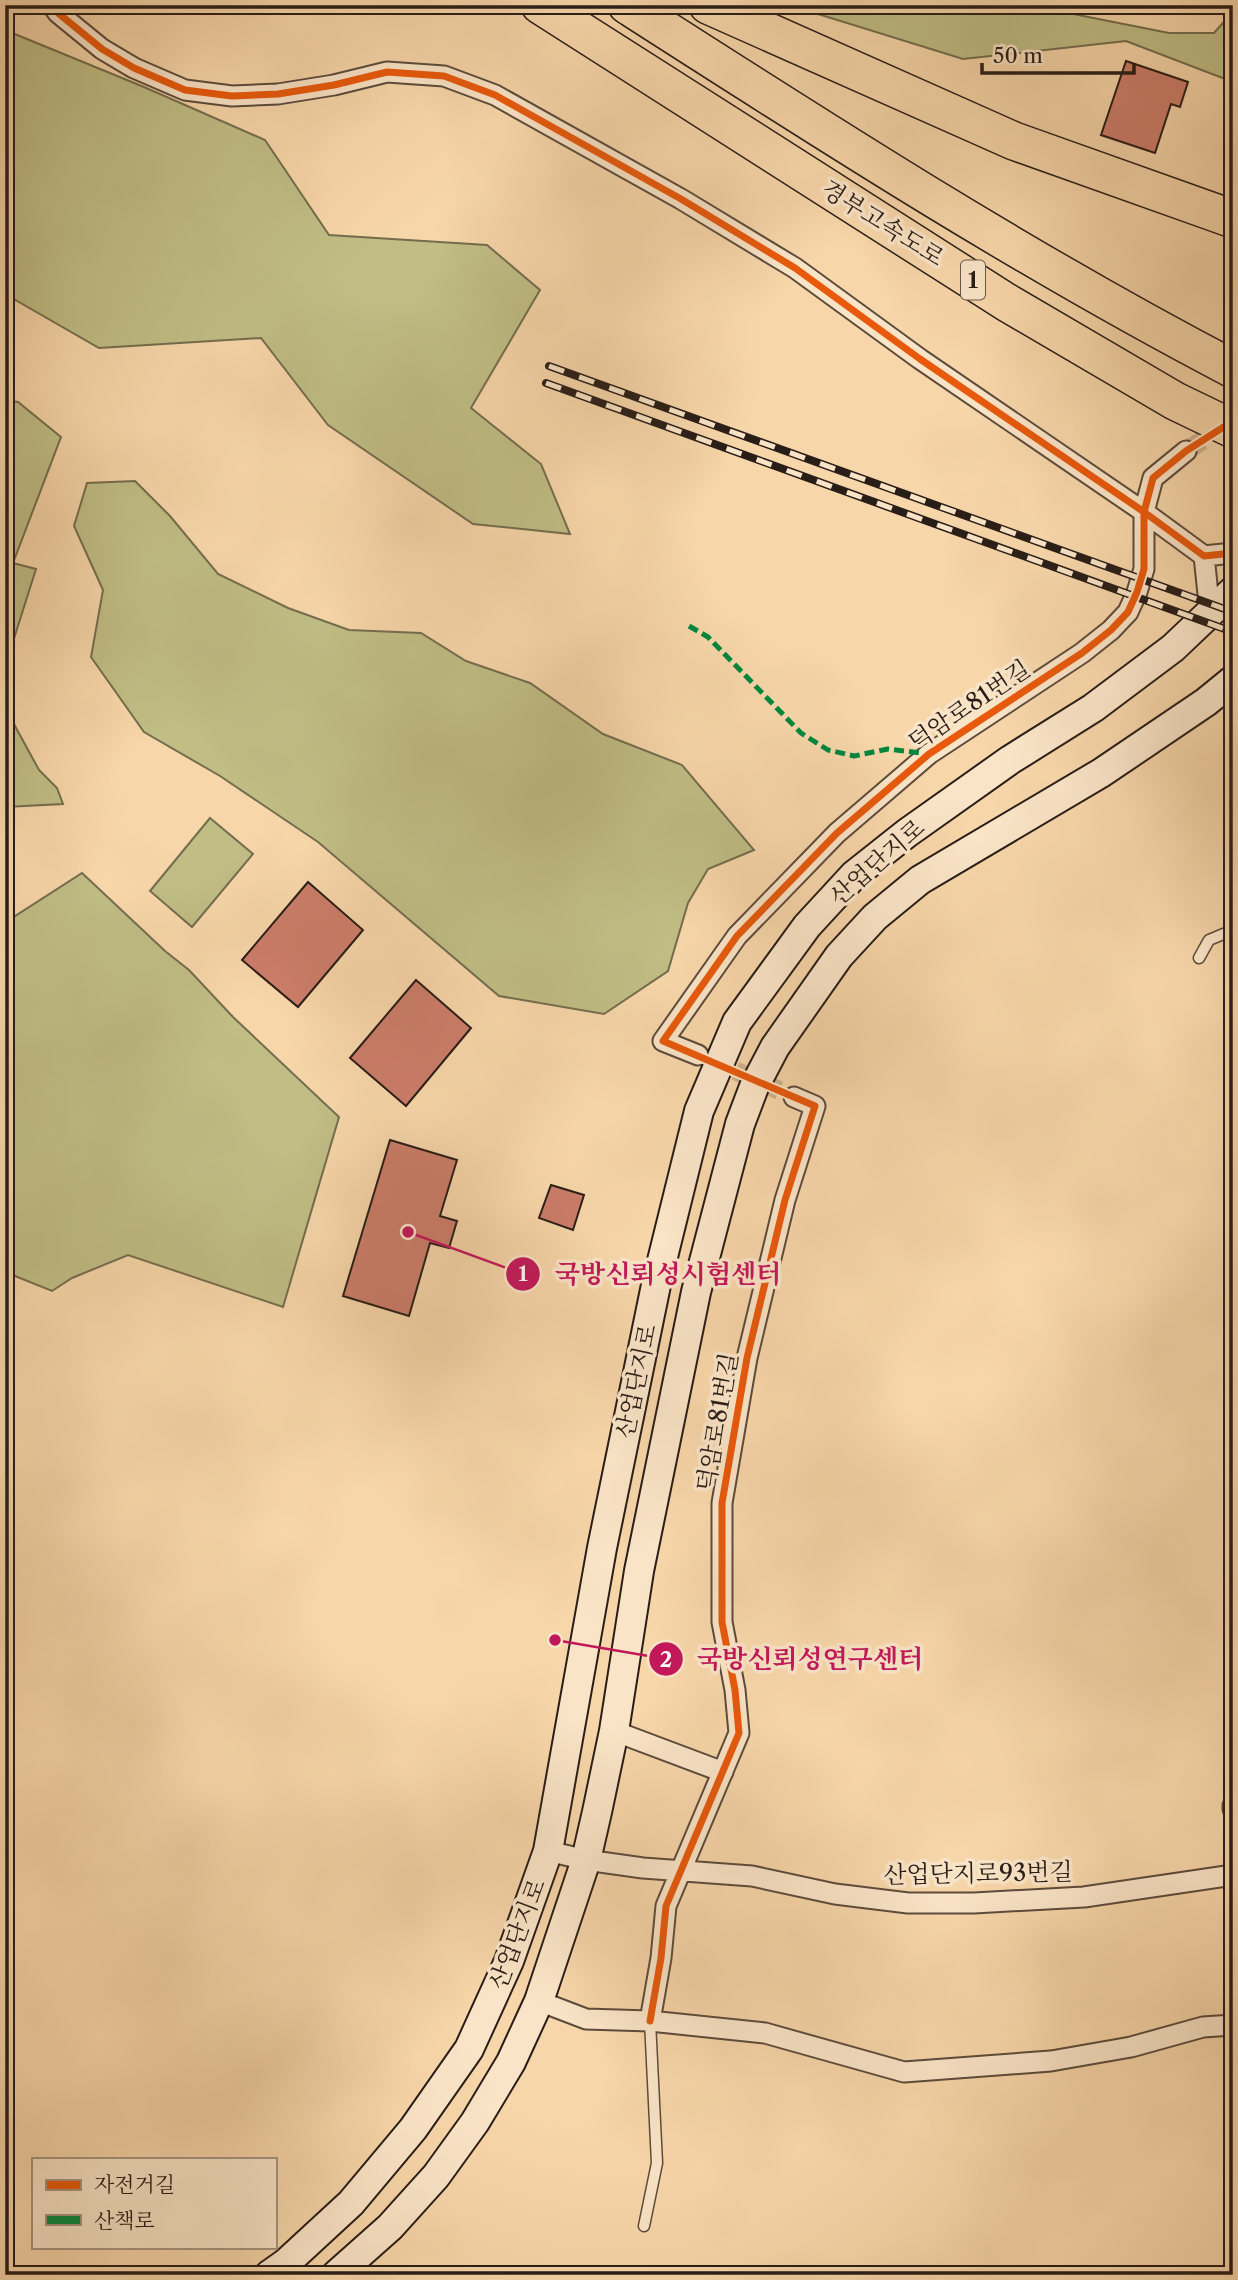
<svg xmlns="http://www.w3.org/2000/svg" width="1238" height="2280" font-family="'Libre Caslon Text','Noto Serif KR',serif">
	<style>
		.green { fill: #c0bd85; stroke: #746d4e; stroke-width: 2 }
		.building { fill: #cc7d6a; stroke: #291d17; stroke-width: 2 }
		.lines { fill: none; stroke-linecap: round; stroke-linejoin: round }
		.street-tunnel { stroke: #ceb18c; stroke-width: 19; stroke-dasharray: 19 10; stroke-linecap: butt }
		.lane-casing { stroke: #5c4b3c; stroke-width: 13 }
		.street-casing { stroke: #5c4b3c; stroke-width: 23 }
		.secondary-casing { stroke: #291d17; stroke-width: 32 }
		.highway-casing { stroke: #291d17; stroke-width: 40 }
		.lane { stroke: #fae4c7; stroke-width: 10 }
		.street { stroke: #fae4c7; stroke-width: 19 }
		.secondary { stroke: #fae4c7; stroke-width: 28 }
		.highway { stroke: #f7d6a9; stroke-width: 37 }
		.rail-casing { stroke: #291d17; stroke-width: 8 }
		.rail { stroke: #fae4c7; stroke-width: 5; stroke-dasharray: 16; stroke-linecap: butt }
		.quiet { stroke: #00873e; stroke-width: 5; stroke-dasharray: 10 5; stroke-linecap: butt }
		.cycleway-casing { stroke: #fae4c7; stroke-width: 11 }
		.cycleway { stroke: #e8590c; stroke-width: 7 }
		.labels { text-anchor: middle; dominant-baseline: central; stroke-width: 7; stroke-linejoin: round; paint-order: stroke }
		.shield { fill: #fae4c7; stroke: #68594c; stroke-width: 2 }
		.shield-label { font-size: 23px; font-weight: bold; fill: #291d17 }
		.street-label { font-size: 24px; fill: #291d17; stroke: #fae4c7 }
		.leader { fill: none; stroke: #c2185b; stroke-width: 2.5 }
		.callout-dot { fill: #c2185b; stroke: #fae4c7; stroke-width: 2.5 }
		.mark-label { font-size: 21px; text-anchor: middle; font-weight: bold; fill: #fff }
		.callout-label { font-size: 26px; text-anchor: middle; font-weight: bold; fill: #c2185b; stroke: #fae4c7; stroke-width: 7; stroke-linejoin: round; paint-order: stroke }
	</style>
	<rect width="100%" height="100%" fill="#f7d6a9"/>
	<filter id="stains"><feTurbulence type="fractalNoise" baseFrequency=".00286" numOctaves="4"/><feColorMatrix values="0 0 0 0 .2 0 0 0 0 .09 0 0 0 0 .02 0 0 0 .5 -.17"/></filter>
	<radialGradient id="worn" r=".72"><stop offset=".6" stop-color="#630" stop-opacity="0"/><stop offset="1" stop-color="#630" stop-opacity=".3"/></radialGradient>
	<path class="green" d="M789,5H1028L1169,33H1214L1230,15L1233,16V82L1126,41L963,59Z
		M5,30L144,87L265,140L329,235L487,245L540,290L471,408L541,464L570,534L473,524L328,425L261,338L99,348L5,294Z
		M5,400L18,402L61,437L13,563L36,569L5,667Z
		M135,481L170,516L218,574L288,608L349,630L421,633L466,661L530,683L603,734L682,765L754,850L708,869L688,903L668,971L604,1014L499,996L318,842L220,776L144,732L91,657L103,590L74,526L87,483Z
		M5,700L15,726L39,770L57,788L63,804L5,807Z
		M210,818L253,854L192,927L150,891Z
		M82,873L165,951L189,970L233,1017L339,1117L283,1307L128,1255L72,1278L52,1291L5,1272V911L15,916Z"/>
	<path class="building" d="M1126,61L1188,82L1180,107L1171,104L1155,153L1101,135Z
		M308,882L363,930L298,1007L242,960Z
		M416,980L471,1028L406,1106L350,1058Z
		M390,1140L457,1160L440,1216L457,1221L449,1248L430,1243L409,1316L343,1296Z
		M551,1185L584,1195L573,1230L539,1218Z"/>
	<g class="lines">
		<path class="street-tunnel" d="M1186,451L1229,423
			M709,1059L794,1097"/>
		<g class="lane-casing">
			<path id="lane" d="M1199,958L1209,940L1233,930
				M644,2226L657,2163L650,2021"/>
		</g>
		<g class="street-casing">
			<path id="street" d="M52,5L58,13L102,49L134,68L185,90L232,96L278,94L334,85L387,72L444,76L495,95L681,199L795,268L920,359L1144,512L1204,556L1233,553
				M1204,556L1210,613
				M698,1055L663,1041L737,936L837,833L929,754L1082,653L1111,630L1128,612L1137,592L1144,569V512L1153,478L1186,451
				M614,1731L723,1772
				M1233,1806V1809
				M548,1851L586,1860L643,1868L752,1876L835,1894L908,1903H974L1084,1897L1233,1875
				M539,2001L586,2019L650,2021L765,2033L904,2072L1051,2061L1131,2047L1203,2027L1233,2025
				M650,2021L661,1958L666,1906L739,1733L735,1690L722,1622V1503L747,1358L785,1200L815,1106L794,1097"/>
		</g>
		<g class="secondary-casing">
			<path id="secondary" d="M269,2275L286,2263L351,2203L413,2129L469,2049L509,1961L548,1851L602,1548L656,1285L699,1111L737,1022L807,926L854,875L907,833L1010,760L1093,708L1173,648L1233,591
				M336,2275L390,2227L436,2176L475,2122L511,2062L539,2001L586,1860L597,1812L614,1731L639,1571L696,1292L740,1124L754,1087L775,1047L839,956L875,917L920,880L1101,773L1206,702L1233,680"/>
		</g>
		<g class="highway-casing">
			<path id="highway" d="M540,5L1006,302L1175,401L1233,429
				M627,5C825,132 1024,260 1233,369
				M708,5L1014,141L1233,219"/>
		</g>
		<use href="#lane" class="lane"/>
		<use href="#street" class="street"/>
		<use href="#secondary" class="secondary"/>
		<use href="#highway" class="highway"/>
		<g class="rail-casing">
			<path id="rail" d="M549,366L1233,612
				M546,383L1233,632"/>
		</g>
		<use href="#rail" class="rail"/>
		<path class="quiet" d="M689,626L708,637L801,733L828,750L854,756L888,749L929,754"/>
		<g class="cycleway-casing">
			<path id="cycleway" d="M52,5L58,13L102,49L134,68L185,90L232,96L278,94L334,85L387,72L444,76L495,95L681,199L795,268L920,359L1144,512L1204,556L1233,553
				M650,2021L661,1958L666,1906L739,1733L735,1690L722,1622V1503L747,1358L785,1200L815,1106L663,1041L737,936L837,833L929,754L1082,653L1111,630L1128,612L1137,592L1144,569V512L1153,478L1186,451L1233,421"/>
		</g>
		<use href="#cycleway" class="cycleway"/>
	</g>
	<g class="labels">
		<rect class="shield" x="961" y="260.5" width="24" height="39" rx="5"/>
		<g class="shield-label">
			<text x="973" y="280">1</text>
		</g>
		<g class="street-label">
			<text transform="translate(883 223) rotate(32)">경부고속도로</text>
			<text transform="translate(969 705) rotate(-34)">덕암로81번길</text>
			<text transform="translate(877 862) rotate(-41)">산업단지로</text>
			<text transform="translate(636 1381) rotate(-78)">산업단지로</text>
			<text transform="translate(717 1422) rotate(-80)">덕암로81번길</text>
			<text transform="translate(978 1873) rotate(-1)">산업단지로93번길</text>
			<text transform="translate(517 1934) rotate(-69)">산업단지로</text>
		</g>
	</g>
	<path class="leader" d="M408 1232L523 1274M555 1640L666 1659"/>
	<g class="callout-dot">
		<circle cx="408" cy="1232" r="7"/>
		<circle cx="555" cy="1640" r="7"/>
		<circle cx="523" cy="1274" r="18"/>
		<circle cx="666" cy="1659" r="18"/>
	</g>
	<g class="mark-label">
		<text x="523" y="1281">1</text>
		<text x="666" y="1667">2</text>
	</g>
	<g class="callout-label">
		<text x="668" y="1283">국방신뢰성시험센터</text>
		<text x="810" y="1668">국방신뢰성연구센터</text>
	</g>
	<rect width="1238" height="2280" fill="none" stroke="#f7d6a9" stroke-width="28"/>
	<rect x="7" y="7" width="1224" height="2266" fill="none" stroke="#291d17" stroke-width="3.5"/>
	<rect x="14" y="14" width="1210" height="2252" fill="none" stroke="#291d17" stroke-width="2"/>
	<rect x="32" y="2158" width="245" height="91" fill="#fae4c7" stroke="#a69481" stroke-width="2"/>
	<rect x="46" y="2180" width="35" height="10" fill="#e8590c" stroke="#a69481" stroke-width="2"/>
	<text x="94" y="2192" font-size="21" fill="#291d17">자전거길</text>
	<rect x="46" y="2215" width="35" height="10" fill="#00873e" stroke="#a69481" stroke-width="2"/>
	<text x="94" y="2228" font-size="21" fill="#291d17">산책로</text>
	<path d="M982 63v10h152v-10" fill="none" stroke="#291d17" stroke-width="3.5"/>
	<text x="993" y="63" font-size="21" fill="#291d17" stroke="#fae4c7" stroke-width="5" paint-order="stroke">50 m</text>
	<rect width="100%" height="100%" filter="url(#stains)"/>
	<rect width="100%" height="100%" fill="url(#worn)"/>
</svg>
